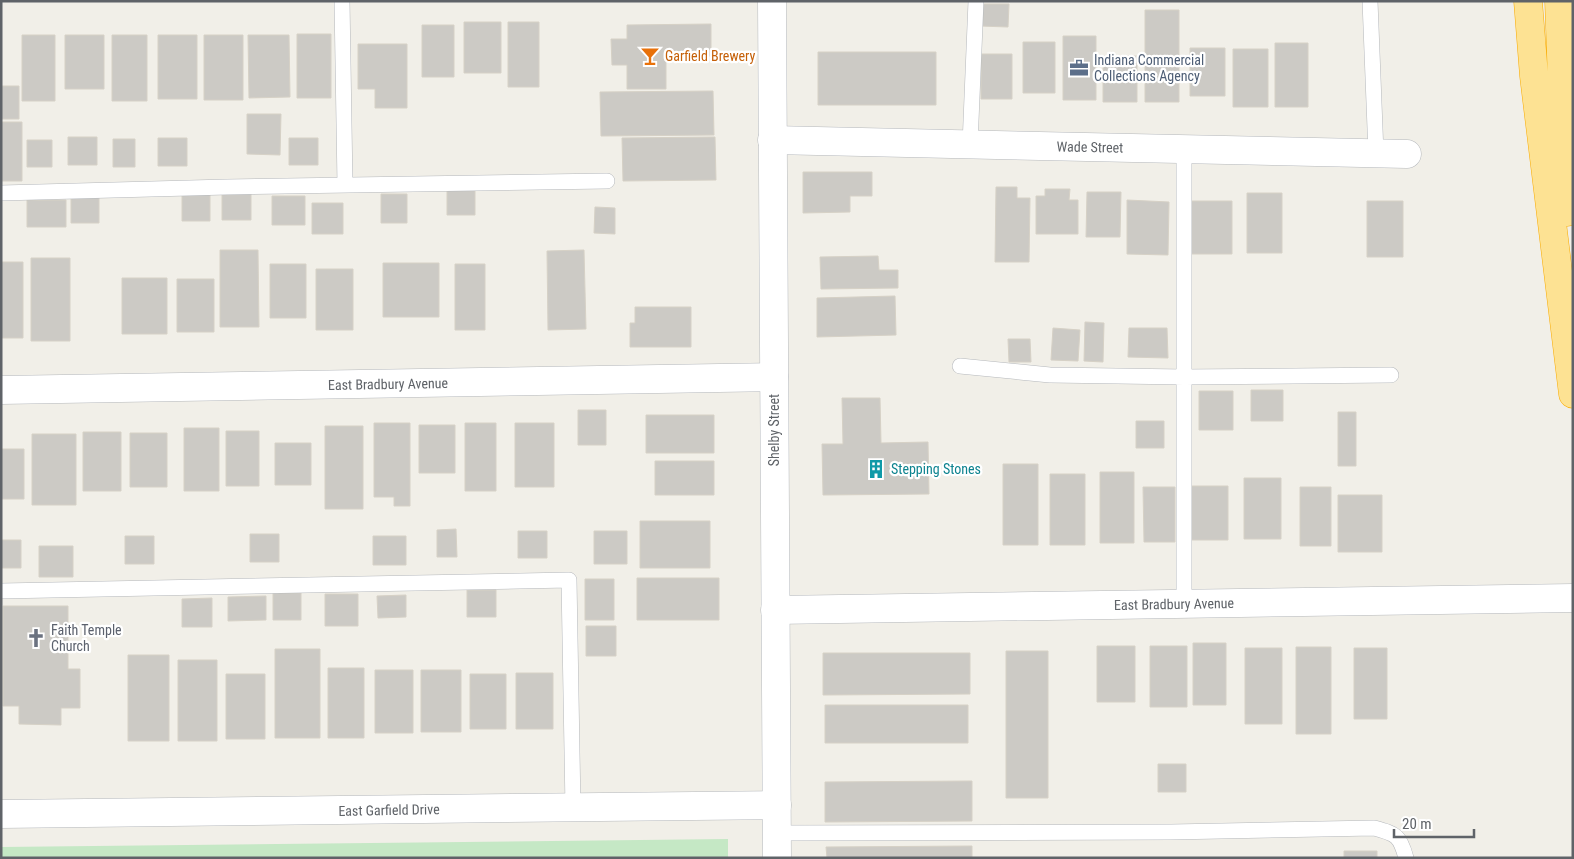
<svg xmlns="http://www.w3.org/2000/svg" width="1574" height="859" font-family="'Roboto Condensed',sans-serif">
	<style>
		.green { fill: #c5e8c5 }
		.building { fill: #cccac5; stroke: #d6d1c6 }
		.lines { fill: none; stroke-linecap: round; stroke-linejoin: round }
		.lane-casing { stroke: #b5b8bc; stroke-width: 16 }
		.street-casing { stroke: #b5b8bc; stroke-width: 29 }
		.secondary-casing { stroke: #b6babf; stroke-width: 29 }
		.highway-casing { stroke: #f9ab00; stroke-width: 29 }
		.lane { stroke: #fff; stroke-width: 15 }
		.street { stroke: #fff; stroke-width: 28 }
		.secondary { stroke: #fff; stroke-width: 28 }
		.highway { stroke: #fde293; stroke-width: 28 }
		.labels { text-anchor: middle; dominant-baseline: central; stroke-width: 4.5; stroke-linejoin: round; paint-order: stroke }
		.food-label { font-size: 14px; fill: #c56008; stroke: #fff; text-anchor: start }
		.service-label { font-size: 14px; fill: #4e5e75; stroke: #fff; text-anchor: start }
		.street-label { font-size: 14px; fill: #5f6368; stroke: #fff }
		.culture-label { font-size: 14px; fill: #0d838f; stroke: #fff; text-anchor: start }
		.worship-label { font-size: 14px; fill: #5b616d; stroke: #fff; text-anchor: start }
	</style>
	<rect width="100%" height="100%" fill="#f1efe8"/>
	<path class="green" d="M728,839V858H1V847Z"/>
	<path class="building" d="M980,4H1009L1008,27L980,26Z
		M1145,10H1179V102H1145Z
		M464,22H501V73H464Z
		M508,22H539V87H508Z
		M711,24V56L666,57V89H627V65H612L611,39H627V25Z
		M422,25H454V77H422Z
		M297,34H331V98H297Z
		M22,35H55V101H22Z
		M65,35H104V89H65Z
		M112,35H147V101H112Z
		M158,35H197V99H158Z
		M204,35H243V100H204Z
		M248,35H289L290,97L249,98Z
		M1063,36H1096V100H1063Z
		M1023,42H1055V93H1023Z
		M1275,43H1308V107H1275Z
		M358,44H407V108H375V89H358Z
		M1190,48H1225V96H1190Z
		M1233,49H1268V107H1233Z
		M818,52H936V105H818Z
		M981,54H1012V99H981Z
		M1103,56H1137V102H1103Z
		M1,86H19V119H1Z
		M713,91L714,135L601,136L600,92Z
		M247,114H281L280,155L247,154Z
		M1,122H22V181H1Z
		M68,137H97V165H68Z
		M715,137L716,180L623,181L622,138Z
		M158,138H187V166H158Z
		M289,138H318V165H289Z
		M113,139H135V167H113Z
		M27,140H52V167H27Z
		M803,172H872V196H850V212L803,213Z
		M996,187H1017V198H1030L1029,262H995Z
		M447,188H475V215H447Z
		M1045,189H1070L1069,200H1078V234H1036V196H1045Z
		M1087,192H1121L1120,237H1086Z
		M182,193H210V221H182Z
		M222,193H251V220H222Z
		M1247,193H1282V253H1247Z
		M381,194H407V223H381Z
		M71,195H99V223H71Z
		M272,196H305V225H272Z
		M27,200H66V227H27Z
		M1127,200L1169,202L1168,255L1127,254Z
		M1191,201H1232V254H1191Z
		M1367,201H1403V257H1367Z
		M312,203H343V234H312Z
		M595,207L615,208V234L594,233Z
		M220,250H258L259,327H220Z
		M584,250L586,329L548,330L547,251Z
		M878,256L879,270H898V288L821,289L820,257Z
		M31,258H70V341H31Z
		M1,262H23V338H1Z
		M383,263H439V317H383Z
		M270,264H306V318H270Z
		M455,264H485V330H455Z
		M316,269H353V330H316Z
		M122,278H167V334H122Z
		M177,279H214V332H177Z
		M895,296L896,335L817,337V298Z
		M635,307H691V347H630V323H635Z
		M1085,322L1104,323L1103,362L1084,361Z
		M1053,328L1080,330L1078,361L1051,360Z
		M1129,328H1167L1168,358L1128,357Z
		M1008,339H1030L1031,362H1009Z
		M1251,390H1283V421H1251Z
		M1199,391H1233V430H1199Z
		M842,398H880L881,443L928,442L929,494L823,495L822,444H843Z
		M578,410H606V445H578Z
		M1338,412H1356V466H1338Z
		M646,415H714V453H646Z
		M1136,421H1164V448H1136Z
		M374,423H410V506H394V497H374Z
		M465,423H496V491H465Z
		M515,423H554V487H515Z
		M419,425H455V473H419Z
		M325,426H363V509H325Z
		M184,428H219V491H184Z
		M226,431H259V486H226Z
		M83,432H121V491H83Z
		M130,433H167V487H130Z
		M32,434H76V505H32Z
		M275,443H311V485H275Z
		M1,449H24V499H1Z
		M655,461H714V495H655Z
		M1003,464H1038V545H1003Z
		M1100,472H1134V543H1100Z
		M1050,474H1085V545H1050Z
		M1244,478H1281V539H1244Z
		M1191,486H1228V540H1191Z
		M1143,487H1175V542H1144Z
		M1300,487H1331V546H1300Z
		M1338,495H1382V552H1338Z
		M640,521H710V568H640Z
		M456,529L457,557H437V530Z
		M518,531H547V558H518Z
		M594,531H627V564H594Z
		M250,534H279V562H250Z
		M125,536H154V564H125Z
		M373,536H406V565H373Z
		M1,540H21V568H1Z
		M39,546H73V577H39Z
		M637,578H719V620H637Z
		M585,579H614V620H585Z
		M467,590H496V617H467Z
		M273,593H301V620H273Z
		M325,594H358V626H325Z
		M406,595V617L378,618L377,596Z
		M266,596V620L228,621V597Z
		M212,598V627H182V599Z
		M3,606H68V669H80V708H61V725L19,724V706H3Z
		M586,626H616V656H586Z
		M1193,643H1226V705H1193Z
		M1097,646H1135V702H1097Z
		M1150,646H1187V707H1150Z
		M1296,647H1331V734H1296Z
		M1245,648H1282V724H1245Z
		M1354,648H1387V719H1354Z
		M275,649H320V738H275Z
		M1006,651H1048V798H1006Z
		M823,653H970V694L823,695Z
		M128,655H169V741H128Z
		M178,660H217V741H178Z
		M328,668H364V738H328Z
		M375,670H413V733H375Z
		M421,670H461V732H421Z
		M516,673H553V729H516Z
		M226,674H265V739H226Z
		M470,674H506V729H470Z
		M825,705H968V743H825Z
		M1158,764H1186V792H1158Z
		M972,781V821L825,822V782Z
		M972,846V858H827L826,847Z
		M1344,851H1377V858H1344Z"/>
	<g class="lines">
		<g class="lane-casing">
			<path id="lane" d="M342,1L345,185
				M1370,1L1376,154
				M970,145L976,1
				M1184,150V604
				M1,193L227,187L607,181
				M960,366L1050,375L1184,377L1391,375
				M1,591L569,580L573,808
				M777,833L1171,832L1374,828C1396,834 1400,835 1406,858"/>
		</g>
		<g class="street-casing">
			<path id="street" d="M772,140L1407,154
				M1,390L774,377
				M775,610L1573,598
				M1,814L777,805"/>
		</g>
		<g class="secondary-casing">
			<path id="secondary" d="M772,1L777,858"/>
		</g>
		<g class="highway-casing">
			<path id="highway" d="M1528,1L1534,76L1573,394
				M1559,1L1567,212"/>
		</g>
		<use href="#lane" class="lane"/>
		<use href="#street" class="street"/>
		<use href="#secondary" class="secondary"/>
		<use href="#highway" class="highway"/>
	</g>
	<defs>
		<g id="bar-bare" transform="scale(1.5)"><path d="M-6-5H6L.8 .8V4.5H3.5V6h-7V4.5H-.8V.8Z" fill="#e8710a" stroke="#fff" stroke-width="2.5" paint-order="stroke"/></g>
		<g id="office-bare" transform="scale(1.5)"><path d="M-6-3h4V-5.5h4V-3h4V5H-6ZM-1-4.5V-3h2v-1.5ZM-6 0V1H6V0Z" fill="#5c6f8a" stroke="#fff" stroke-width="2.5" paint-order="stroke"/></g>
		<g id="building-bare" transform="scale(1.5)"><path d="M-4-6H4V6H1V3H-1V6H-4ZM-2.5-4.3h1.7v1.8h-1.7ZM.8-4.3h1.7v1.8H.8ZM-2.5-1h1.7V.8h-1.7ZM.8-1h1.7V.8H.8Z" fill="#0f9aa8" stroke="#fff" stroke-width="2.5" paint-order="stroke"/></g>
		<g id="church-bare" transform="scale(1.5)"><path d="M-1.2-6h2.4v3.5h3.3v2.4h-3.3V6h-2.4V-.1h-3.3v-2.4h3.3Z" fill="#6b7280" stroke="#fff" stroke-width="2.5" paint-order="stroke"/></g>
	</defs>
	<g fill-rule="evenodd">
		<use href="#bar-bare" x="650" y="56"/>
		<use href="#office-bare" x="1079" y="68"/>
		<use href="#building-bare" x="876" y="469"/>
		<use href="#church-bare" x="36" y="638"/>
	</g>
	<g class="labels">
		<g class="food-label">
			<text x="665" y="56">Garfield Brewery</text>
		</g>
		<g class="service-label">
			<text x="1094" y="60">Indiana Commercial<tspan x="1094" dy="16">Collections Agency</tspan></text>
		</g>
		<g class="street-label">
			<text transform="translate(1090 147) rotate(1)">Wade Street</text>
			<text transform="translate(388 384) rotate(-1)">East Bradbury Avenue</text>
			<text transform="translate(774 430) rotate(-90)">Shelby Street</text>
			<text transform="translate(1174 604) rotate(-1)">East Bradbury Avenue</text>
			<text transform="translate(389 810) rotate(-1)">East Garfield Drive</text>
		</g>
		<g class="culture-label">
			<text x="891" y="469">Stepping Stones</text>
		</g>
		<g class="worship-label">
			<text x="51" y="630">Faith Temple<tspan x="51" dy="16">Church</tspan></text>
		</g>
	</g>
	<rect width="1574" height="859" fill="none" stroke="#5f6368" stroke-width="5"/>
	<path d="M1394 829v8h80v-8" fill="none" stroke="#5f6368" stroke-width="2.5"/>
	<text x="1402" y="829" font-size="15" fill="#5f6368" stroke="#ffffff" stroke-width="4" paint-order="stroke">20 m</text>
</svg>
